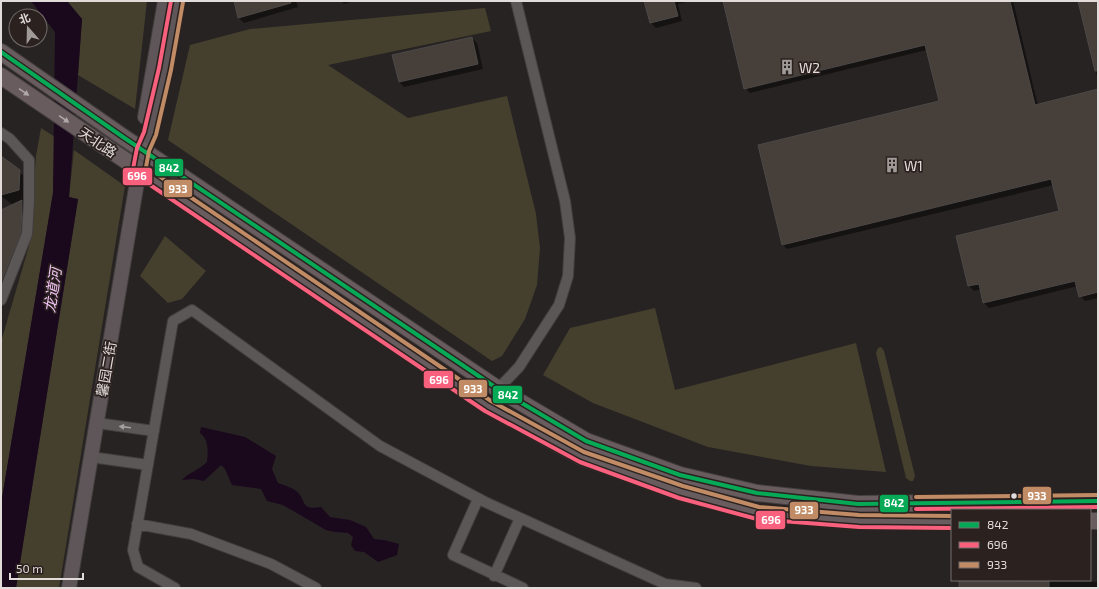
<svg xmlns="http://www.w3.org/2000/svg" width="1099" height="589" font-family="'Exo 2','Noto Sans SC',sans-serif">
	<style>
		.green { fill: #45402d }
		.water { fill: #1a081d }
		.shadow { fill: #0007 }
		.building { fill: #463f3a; stroke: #4c4948 }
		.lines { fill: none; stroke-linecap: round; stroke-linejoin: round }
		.street-casing { stroke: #433e3e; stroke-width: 12 }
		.secondary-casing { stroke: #433e3e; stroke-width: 16 }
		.primary-casing { stroke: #433e3e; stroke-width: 18 }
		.street { stroke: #5a5756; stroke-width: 10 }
		.secondary { stroke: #5e5658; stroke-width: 14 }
		.primary { stroke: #695c5f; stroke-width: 16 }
		.bus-1-casing { stroke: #2b2220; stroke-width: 7 }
		.bus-2-casing { stroke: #2b2220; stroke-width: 7 }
		.bus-3-casing { stroke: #2b2220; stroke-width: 7 }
		.bus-1 { stroke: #06aa56; stroke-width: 4 }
		.bus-2 { stroke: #f8607d; stroke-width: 4 }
		.bus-3 { stroke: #c18c65; stroke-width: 4 }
		.oneway { fill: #b1a8a8 }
		.oneway2 { fill: #a4a09e }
		.bus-dot { fill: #e1dbd9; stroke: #2b2220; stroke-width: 1.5 }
		.labels { text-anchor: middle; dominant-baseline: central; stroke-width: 3.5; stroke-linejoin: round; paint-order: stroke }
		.poi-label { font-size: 14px; fill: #e1dbd9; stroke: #2b2220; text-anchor: start }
		.street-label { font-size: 14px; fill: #e1dbd9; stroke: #2b2220 }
		.water-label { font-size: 15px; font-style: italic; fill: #f2c3f5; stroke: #2b2220 }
		.line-badge { stroke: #2b2220; stroke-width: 1.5 }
		.badge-label { font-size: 11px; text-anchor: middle; font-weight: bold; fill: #fff }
	</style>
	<rect width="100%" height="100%" fill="#282323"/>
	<path class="green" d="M67,1H147L135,109L78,75L82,19Z
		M485,8L491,31L328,65L408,118L507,96L536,214L540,248L537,285L525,319L502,356L492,361L168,140L190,45L250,29Z
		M41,128L55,137L53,193L1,504V342L29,246L36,156Z
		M74,150L125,186L59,588H16L78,200L69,197Z
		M165,236L206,271L182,299L168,303L140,276Z
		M655,308L675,390L856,343L886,472L811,466L708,447L593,403L543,375L570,328Z
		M881,347L884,351L915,476L913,481H910L906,478L876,353L878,348Z"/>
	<path class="water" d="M31,1H67L82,19L69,197L78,199L16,588H1V504L53,193L55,32Z
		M201,427L245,437L276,456L272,469L278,483C283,485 291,487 296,491C307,499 299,511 321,507L330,517L350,520L366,527L374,539L384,540L399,544L397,555L378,562L364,552L355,551L351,545L353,537L348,533L335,532L326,530L283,505L267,501L261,489L232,485L225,469L221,465L204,481L194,479L182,480C188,473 199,470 207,462C208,452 209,439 200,433Z"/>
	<path class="shadow" d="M235,1H296L298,7L244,23L239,18Z
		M341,1H354L344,4Z
		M645,1H691L678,4L682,21L656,28L651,23Z
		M724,1H1013L1038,106L1098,90V298L1085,301L1080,296L1078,286L989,308L984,303L981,289L974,291L969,286L1060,212L1054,185L787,249L782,244L940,102L927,50L750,93L745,88Z
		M1079,1H1098V80Z
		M472,38L477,43L483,69L404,87L399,82L394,56Z
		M1,158L24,176V202L27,206L25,238L1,301V212L13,205L1,196Z
		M960,581L1098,582V588H960Z"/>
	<path class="building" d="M234,1H290L291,3L238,18Z
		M644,1H674L678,16L650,23Z
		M723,1H1010L1035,105L1098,89V292L1079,297L1075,281L983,303L979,284L968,286L956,236L1059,211L1051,179L782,245L758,145L939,101L925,45L744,89Z
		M1078,1H1098V71H1095Z
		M472,37L478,64L399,82L392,55Z
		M1,156L20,170L19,190L1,195Z
		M22,200L21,233L1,282V210Z
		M959,580L1049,581V588H959Z"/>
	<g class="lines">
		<g class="street-casing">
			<path id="street" d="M1,133L10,139L29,160V201L27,234L1,300
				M498,389L519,367L559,305L568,276L570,238L565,201L516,1
				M97,423L154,431
				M91,457L148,465
				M478,499L453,555L523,588
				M137,524L191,534L271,564L316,588
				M494,576L520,518
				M175,588L138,567L133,550L173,321L192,310L380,446L485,502L665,584L696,588"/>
		</g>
		<g class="secondary-casing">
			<path id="secondary" d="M145,117L165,1
				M69,588L139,170L143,149L150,134L165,69L177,1"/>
		</g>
		<g class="primary-casing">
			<path id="primary" d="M1,52L123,137L498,389L586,441L680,475L757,493L858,504L1098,501
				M1,76L488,406L582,457L681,492L758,513L859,521L952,522
				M1090,521H1098"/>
		</g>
		<use href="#street" class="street"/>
		<use href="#secondary" class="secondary"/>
		<use href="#primary" class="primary"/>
		<g class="bus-1-casing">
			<path id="bus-1" d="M1,52L123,137L498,389L586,441L680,475L757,493L858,504L1098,501"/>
		</g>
		<g class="bus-2-casing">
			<path id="bus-2" d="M171,1L159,68L144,132L137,148L133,169L134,174L485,411L580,462L679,498L757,519L859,527L952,528
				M916,509L1098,507"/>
		</g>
		<g class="bus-3-casing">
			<path id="bus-3" d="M183,2L171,70L156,135L149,151L146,167L491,401L584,452L683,486L759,507L859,515L952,516
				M916,497L1098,495"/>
		</g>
		<use href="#bus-1" class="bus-1"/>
		<use href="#bus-2" class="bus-2"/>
		<use href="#bus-3" class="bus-3"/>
	</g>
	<defs><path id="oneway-solid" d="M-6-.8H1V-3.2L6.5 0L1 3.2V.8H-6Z"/></defs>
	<g class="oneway">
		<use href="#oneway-solid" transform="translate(24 92) rotate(34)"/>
		<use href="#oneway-solid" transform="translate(64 119) rotate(35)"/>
	</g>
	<use class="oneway2" href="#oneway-solid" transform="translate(125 427) rotate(-173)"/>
	<defs>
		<g id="building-bare" transform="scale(1.2)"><path d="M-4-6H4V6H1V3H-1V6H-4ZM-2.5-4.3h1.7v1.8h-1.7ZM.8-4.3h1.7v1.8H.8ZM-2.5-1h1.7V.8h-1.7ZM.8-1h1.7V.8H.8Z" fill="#a09b99" stroke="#2b2220" stroke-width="2.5" paint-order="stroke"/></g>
	</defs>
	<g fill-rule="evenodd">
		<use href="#building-bare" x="787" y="67"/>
		<use href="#building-bare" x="892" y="165"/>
	</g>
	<circle class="bus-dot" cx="1014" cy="496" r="3.5"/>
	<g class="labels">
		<g class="poi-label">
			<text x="799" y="67">W2</text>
			<text x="904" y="165">W1</text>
		</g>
		<g class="street-label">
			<text transform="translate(98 142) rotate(34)">天北路</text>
			<text transform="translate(106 369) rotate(-80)">馨园二街</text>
		</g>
		<g class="water-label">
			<text transform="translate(52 290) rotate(-81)">龙道河</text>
		</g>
	</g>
	<g class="line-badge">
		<rect x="154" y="158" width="30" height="19" rx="4" fill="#06aa56"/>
		<rect x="122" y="167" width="31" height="19" rx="4" fill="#f8607d"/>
		<rect x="163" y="179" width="30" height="19" rx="4" fill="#c18c65"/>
		<rect x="423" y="370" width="31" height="19" rx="4" fill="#f8607d"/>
		<rect x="458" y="379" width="30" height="19" rx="4" fill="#c18c65"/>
		<rect x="492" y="385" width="31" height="19" rx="4" fill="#06aa56"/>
		<rect x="1022" y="486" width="30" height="19" rx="4" fill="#c18c65"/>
		<rect x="879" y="494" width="30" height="19" rx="4" fill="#06aa56"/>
		<rect x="789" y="501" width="30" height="19" rx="4" fill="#c18c65"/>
		<rect x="755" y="510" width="31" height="20" rx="4" fill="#f8607d"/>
	</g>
	<g class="badge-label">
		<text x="169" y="172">842</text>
		<text x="137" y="180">696</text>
		<text x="178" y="193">933</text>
		<text x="439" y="384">696</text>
		<text x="473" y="393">933</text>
		<text x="508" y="399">842</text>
		<text x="1037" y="500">933</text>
		<text x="894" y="507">842</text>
		<text x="804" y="514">933</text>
		<text x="771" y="524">696</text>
	</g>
	<rect width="1099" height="589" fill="none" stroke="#e1dbd9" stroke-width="4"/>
	<rect x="951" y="509" width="140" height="72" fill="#2b2220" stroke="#746c6a"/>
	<rect x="959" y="522" width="20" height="6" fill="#06aa56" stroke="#746c6a"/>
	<text x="987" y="529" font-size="12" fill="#e1dbd9">842</text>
	<rect x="959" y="542" width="20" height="6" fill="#f8607d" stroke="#746c6a"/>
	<text x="987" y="549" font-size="12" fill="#e1dbd9">696</text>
	<rect x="959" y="562" width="20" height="6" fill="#c18c65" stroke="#746c6a"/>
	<text x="987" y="569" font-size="12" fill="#e1dbd9">933</text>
	<g transform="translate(28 28) rotate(340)"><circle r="19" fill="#2b2220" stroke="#746c6a"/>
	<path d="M0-3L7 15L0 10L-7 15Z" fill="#a09b99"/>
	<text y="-6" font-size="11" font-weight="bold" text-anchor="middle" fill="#e1dbd9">北</text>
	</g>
	<path d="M10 573v6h73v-6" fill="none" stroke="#e1dbd9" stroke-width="2"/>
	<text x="16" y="573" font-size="12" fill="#e1dbd9" stroke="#2b2220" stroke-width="3" paint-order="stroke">50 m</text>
</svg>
